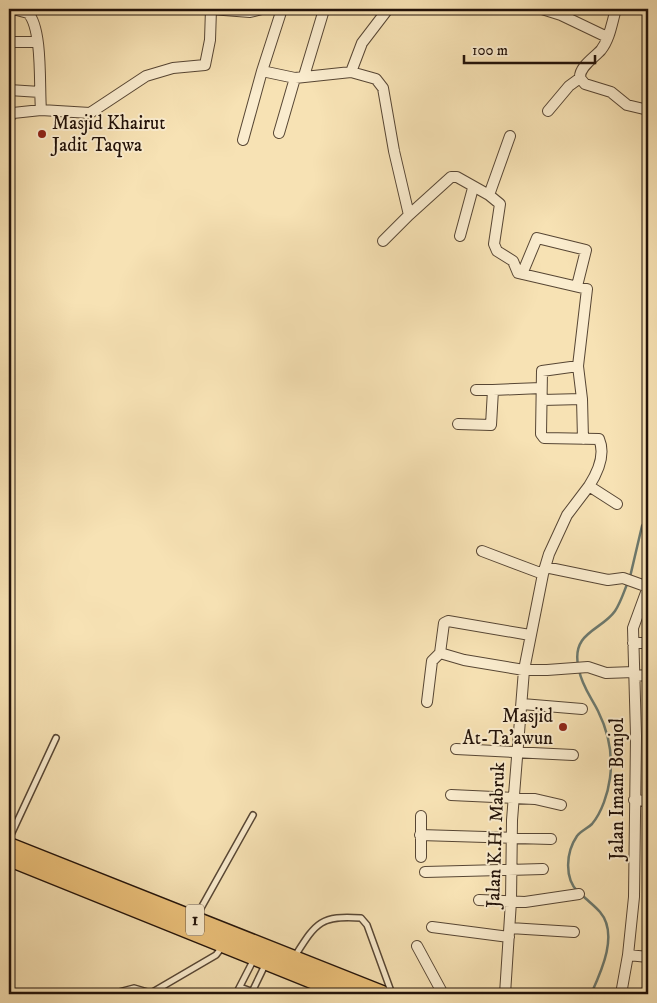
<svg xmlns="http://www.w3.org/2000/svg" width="657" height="1003" font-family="'IM FELL DW Pica',serif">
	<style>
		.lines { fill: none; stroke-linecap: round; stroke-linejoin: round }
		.stream { stroke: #6c796e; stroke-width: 2.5 }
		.service-casing { stroke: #574634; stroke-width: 8 }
		.minor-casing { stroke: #574634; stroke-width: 12 }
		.trunk-casing { stroke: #221209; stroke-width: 19 }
		.service { stroke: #faecce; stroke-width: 5 }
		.minor { stroke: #faecce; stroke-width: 10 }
		.trunk { stroke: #ecc17a; stroke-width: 16 }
		.poi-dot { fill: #8f2418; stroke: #faecce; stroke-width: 2 }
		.labels { text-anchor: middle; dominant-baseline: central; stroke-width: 4; stroke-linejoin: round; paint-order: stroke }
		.shield { fill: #faecce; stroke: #635344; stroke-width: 1 }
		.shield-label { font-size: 18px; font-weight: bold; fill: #221209 }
		.poi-label { font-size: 19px; fill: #221209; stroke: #faecce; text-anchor: start }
		.street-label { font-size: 19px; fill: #221209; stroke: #faecce }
	</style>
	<rect width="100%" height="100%" fill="#f7e2b4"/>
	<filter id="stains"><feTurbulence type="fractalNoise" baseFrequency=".004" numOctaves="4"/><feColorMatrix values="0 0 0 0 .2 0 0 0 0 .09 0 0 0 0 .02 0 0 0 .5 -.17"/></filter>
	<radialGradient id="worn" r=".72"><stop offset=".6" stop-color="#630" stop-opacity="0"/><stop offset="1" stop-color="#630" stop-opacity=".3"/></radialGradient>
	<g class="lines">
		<path class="stream" d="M630,577L642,526L648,516
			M578,665C572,632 602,630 615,611C621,602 624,591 628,582
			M578,892C564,878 566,852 577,836C581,831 588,828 592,824C602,812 608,793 610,778C613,755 608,731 598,711C591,697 582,686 579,670
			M582,895C588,901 595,906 600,912C619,934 601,972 591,994"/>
		<g class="service-casing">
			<path id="service" d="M9,839L56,738
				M196,917L253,815
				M295,956C316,923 320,915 361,918L367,925L392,994
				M240,987L259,994
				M111,994L134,988L151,993L216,955L222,947
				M236,994L254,959
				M251,994L266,963"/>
		</g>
		<g class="minor-casing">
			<path id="minor" d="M282,9L262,71L295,78L351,72L362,43L388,9
				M542,9L561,15L607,37
				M616,9C612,22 610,39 601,50C594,58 579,67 580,78L585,84L611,92L627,105L648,110
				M9,42H37
				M351,72L376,79L383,88L394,151L409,215L383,241
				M304,76L323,13
				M9,90L40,92
				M41,110L90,113L146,76L173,68L205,65L210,40L211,9L250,12L262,9
				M548,111L569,86L580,78
				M9,118L13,113L41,110C39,88 43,29 28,13L13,9
				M279,133L295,78
				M510,136L489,195L500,204L494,244L497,251L513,261L518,273L587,289L578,366L582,399L583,439
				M243,140L262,71
				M409,215L451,177H457L489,195
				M460,236L473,188
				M522,274L537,238L586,250L577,286
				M578,366L542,371L541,434L544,438L599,439C606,455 598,472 589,486
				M476,390H493
				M542,400L582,399
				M458,424L491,425L493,390L541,388
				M482,551L543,574
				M545,567L608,580L623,578L648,587
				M530,635L448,621L444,623L440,653L464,660L524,670H547L588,667L606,673L634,672
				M633,643H648
				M634,676L648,675
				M427,702L432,661L440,653
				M522,704L582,709
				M456,749L573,755
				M451,795L535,799L561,805
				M634,800L648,801
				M421,816V857
				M420,835L551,839
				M425,872L543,869
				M479,900L525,902L579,894
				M432,927L509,937
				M510,928L574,932
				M417,946L443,994
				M628,955L648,957
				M505,994L511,901L512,820L524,670L543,574L549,554L567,515L589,486L617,504
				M621,994L628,955L634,897L636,736L633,628L648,587"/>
		</g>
		<g class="trunk-casing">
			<path id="trunk" d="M9,846L382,994
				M17,861L347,994"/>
		</g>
		<use href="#service" class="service"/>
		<use href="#minor" class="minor"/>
		<use href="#trunk" class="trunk"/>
	</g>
	<g class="poi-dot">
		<circle cx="42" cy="134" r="5"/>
		<circle cx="563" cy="727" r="5"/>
	</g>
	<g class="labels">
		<rect class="shield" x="186" y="904.5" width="18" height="31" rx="4"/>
		<g class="shield-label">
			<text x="195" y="920">1</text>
		</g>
		<g class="poi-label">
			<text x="52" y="123">Masjid Khairut<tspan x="52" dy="22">Jadit Taqwa</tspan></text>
			<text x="553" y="716" text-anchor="end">Masjid<tspan x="553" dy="22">At-Ta'awun</tspan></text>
		</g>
		<g class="street-label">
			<text transform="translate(617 789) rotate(-90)">Jalan Imam Bonjol</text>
			<text transform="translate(496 835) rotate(-88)">Jalan K.H. Mabruk</text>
		</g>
	</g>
	<rect width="657" height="1003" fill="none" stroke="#f7e2b4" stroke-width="30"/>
	<rect x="10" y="10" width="637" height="983" fill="none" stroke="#221209" stroke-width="2.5"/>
	<rect x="15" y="15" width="627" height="973" fill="none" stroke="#221209"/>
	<path d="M464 55v8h131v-8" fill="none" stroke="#221209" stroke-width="2.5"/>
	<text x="472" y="55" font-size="15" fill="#221209" stroke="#faecce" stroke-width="4" paint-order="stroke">100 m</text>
	<rect width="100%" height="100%" filter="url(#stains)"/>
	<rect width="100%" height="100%" fill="url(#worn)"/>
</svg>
